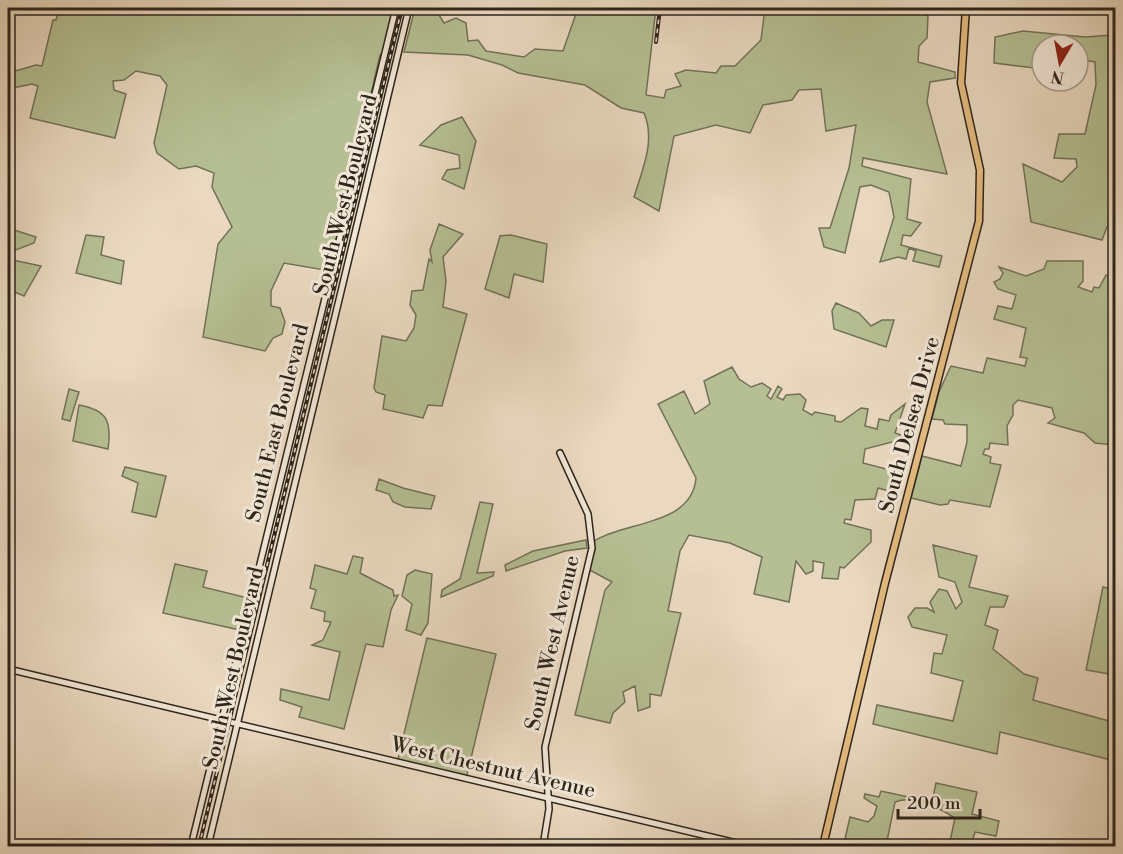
<svg xmlns="http://www.w3.org/2000/svg" width="1123" height="854" font-family="'Libre Bodoni',serif">
	<style>
		.green { fill: #b5bf93; stroke: #727258; stroke-width: 1.5 }
		.lines { fill: none; stroke-linecap: round; stroke-linejoin: round }
		.secondary-casing { stroke: #2e251c; stroke-width: 8 }
		.primary-casing { stroke: #2e251c; stroke-width: 9 }
		.secondary { stroke: #f1e6d6; stroke-width: 5 }
		.primary { stroke: #e5bc80; stroke-width: 6 }
		.rail-casing { stroke: #2e251c; stroke-width: 4 }
		.rail { stroke: #f1e6d6; stroke-width: 1.5; stroke-dasharray: 4.5; stroke-linecap: butt }
		.labels { text-anchor: middle; dominant-baseline: central; stroke-width: 6; stroke-linejoin: round; paint-order: stroke }
		.street-label { font-size: 21px; fill: #2e251c; stroke: #f1e6d6 }
	</style>
	<rect width="100%" height="100%" fill="#ead9c0"/>
	<filter id="stains"><feTurbulence type="fractalNoise" baseFrequency=".00333" numOctaves="4"/><feColorMatrix values="0 0 0 0 .2 0 0 0 0 .09 0 0 0 0 .02 0 0 0 .5 -.17"/></filter>
	<radialGradient id="worn" r=".72"><stop offset=".6" stop-color="#630" stop-opacity="0"/><stop offset="1" stop-color="#630" stop-opacity=".3"/></radialGradient>
	<path class="green" d="M59,8H402L391,53L380,55L330,271L284,263L271,291V306L280,308L285,322L282,334L273,338L265,351L203,337L218,244L232,227L212,187L214,173L196,166L179,169L157,153L154,143L167,85L160,76L136,71L124,80L113,81L114,90L126,94L115,138L30,118L38,86L32,84L8,89V73L36,65L42,66L53,20H56Z
		M415,8H440L439,15L444,23L456,18L466,23L468,41L478,40L486,51L524,57L535,49L563,51L578,8H656L646,95L664,98L666,90L681,86L675,74L686,70L716,73L721,66H735L761,40L765,8H912L928,16L927,38L919,46L918,62L955,72V78L930,82L927,102L947,174L863,158L862,166L911,179L907,219L921,223L911,236L903,235L901,245L942,256L939,267L913,261L916,251L909,248L906,259L898,257L880,262L894,217L889,192L871,185L860,187L845,253L824,247L819,228H830L849,168L856,125L826,131L821,89L799,90L792,100L763,105L750,133L716,125L674,136L659,211L634,197C642,170 656,141 644,113L621,108L585,85L518,73L502,65L468,55L404,52Z
		M1115,21V229L1107,227L1102,240L1031,222L1023,164L1062,182L1077,167L1076,159L1054,158L1059,134H1085L1096,85L1095,62L1078,59V45H1042V69L994,63L995,37L1023,31L1085,37L1112,35Z
		M462,117L476,141L464,189L442,179L447,170L460,168L459,155L420,145L441,125Z
		M439,224L463,234L443,257L446,281L443,307L467,314L442,406L428,405L423,418L383,409L385,395L376,392L374,388L382,336L406,341L414,328L416,315L410,305L412,291L423,290L429,259L432,262L430,250Z
		M8,228L36,237L34,243L8,253Z
		M86,235L104,237L101,255L124,261L121,284L76,273Z
		M511,235L547,244L543,282L514,274L509,298L485,289L500,236Z
		M8,259L41,266L24,296L8,289Z
		M1047,261H1083V281L1078,287L1092,292L1094,287L1099,288L1106,275L1115,277V445L1095,443L1084,433L1048,423L1055,418L1052,408L1018,400L1013,405V415L1007,426L1008,445L990,443L989,449H985L983,454L991,457L990,463L1001,465L990,507L950,500L948,504L940,505L911,498L922,456L961,466L967,442V425L945,424L943,420L932,419L939,392L951,366L983,373L987,358L1025,366L1027,358L1020,357L1026,328L994,319L998,306L1012,309L1016,295L998,289L994,282L1000,279L1003,273L999,267L1026,276L1044,269Z
		M836,303L859,313L871,326L882,320H894L886,347L834,329L832,311Z
		M732,367L739,379L751,387L762,383L771,389L767,396L771,399L778,386L782,389L777,397L783,400L786,395L800,394L806,400L803,410L812,415L815,412L835,416V421L841,422L861,408L868,409L865,426L877,429L879,419L889,421L891,415L905,404L895,433L901,435L900,440L865,449L863,463L894,471L889,491L878,488L875,499L855,500L851,520L845,519L844,523L871,530V542L844,568L840,567L838,579L822,578L824,563L813,561V571L806,574L796,561L789,602L754,594L762,557L730,543L689,535L680,551L668,611L681,613L661,696L650,694V707L638,711L635,686L623,692L625,702L613,713L610,723L575,715L605,590L612,582L588,569L594,541C625,521 692,526 696,478L658,404L684,391L695,414L710,404L704,381Z
		M69,389L79,392L70,421L62,419Z
		M79,405C107,410 112,421 108,449L73,441Z
		M125,467L166,476L156,517L132,512L138,483L122,476Z
		M379,479L403,488L435,496L431,509L405,507L393,502L389,494L376,490Z
		M480,502L493,504L477,573L494,572L493,576L441,597L442,590L460,579Z
		M586,540L587,548L565,551L506,571L505,565L533,551Z
		M933,545L977,556L969,587L1008,596L1004,607H990L985,625L998,630L993,649L1024,674L1038,678L1033,700L1109,721L1115,695V761L1000,732L997,754L873,724L877,705L953,721L963,681L931,673L934,653L942,654L947,635L912,627L908,617L915,608H927L934,612L930,602L939,589L947,591L956,609L962,602L955,582L939,577Z
		M353,556L363,558L360,573L393,590L394,596L398,595L391,610L383,647L366,644L344,729L299,717L302,707L280,700L281,689L329,700L340,652L312,645L323,640L331,622L324,621L325,612L311,608L316,590L310,588L315,565L347,574Z
		M175,564L207,571L203,587L248,598L240,630L163,613Z
		M415,570L432,574L428,623L421,635L406,630L412,604L402,596L407,575Z
		M1103,587L1115,590V675L1086,670Z
		M427,638L496,654L466,779L397,763Z
		M936,783L977,792L972,814L999,821L996,836L975,832L971,846H949L955,818C939,808 914,794 895,802L886,846L845,839L850,817L868,822L874,816L877,806L864,798L865,794L879,797L881,791L932,802Z"/>
	<g class="lines">
		<g class="secondary-casing">
			<path id="secondary" d="M8,669L749,846
				M191,846L396,8
				M208,846L409,8
				M543,846L549,809L545,747L592,548L588,514L560,453"/>
		</g>
		<g class="primary-casing">
			<path id="primary" d="M823,846L885,583L979,221L980,170L961,83L966,8"/>
		</g>
		<use href="#secondary" class="secondary"/>
		<use href="#primary" class="primary"/>
		<g class="rail-casing">
			<path id="rail" d="M656,42L660,8
				M199,846L402,8"/>
		</g>
		<use href="#rail" class="rail"/>
	</g>
	<g class="labels">
		<g class="street-label">
			<text transform="translate(346 195) rotate(-76)">South West Boulevard</text>
			<text transform="translate(278 423) rotate(-76)">South East Boulevard</text>
			<text transform="translate(910 425) rotate(-75)">South Delsea Drive</text>
			<text transform="translate(553 643) rotate(-77)">South West Avenue</text>
			<text transform="translate(234 668) rotate(-77)">South West Boulevard</text>
			<text transform="translate(493 768) rotate(13)">West Chestnut Avenue</text>
		</g>
	</g>
	<rect width="1123" height="854" fill="none" stroke="#ead9c0" stroke-width="30"/>
	<rect x="9" y="9" width="1105" height="836" fill="none" stroke="#2e251c" stroke-width="3"/>
	<rect x="15" y="15" width="1093" height="824" fill="none" stroke="#2e251c" stroke-width="1.5"/>
	<g transform="translate(1060 63) rotate(190)"><circle r="28" fill="#f1e6d6" stroke="#a3998c" stroke-width="1.5"/>
	<path d="M0-4.5L10 22L0 15L-10 22Z" fill="#8f2418"/>
	<text y="-9" font-size="16" font-weight="bold" text-anchor="middle" fill="#2e251c">N</text>
	</g>
	<path d="M898 809v9h82v-9" fill="none" stroke="#2e251c" stroke-width="3"/>
	<text x="907" y="809" font-size="18" fill="#2e251c" stroke="#f1e6d6" stroke-width="4.5" paint-order="stroke">200 m</text>
	<rect width="100%" height="100%" filter="url(#stains)"/>
	<rect width="100%" height="100%" fill="url(#worn)"/>
</svg>
